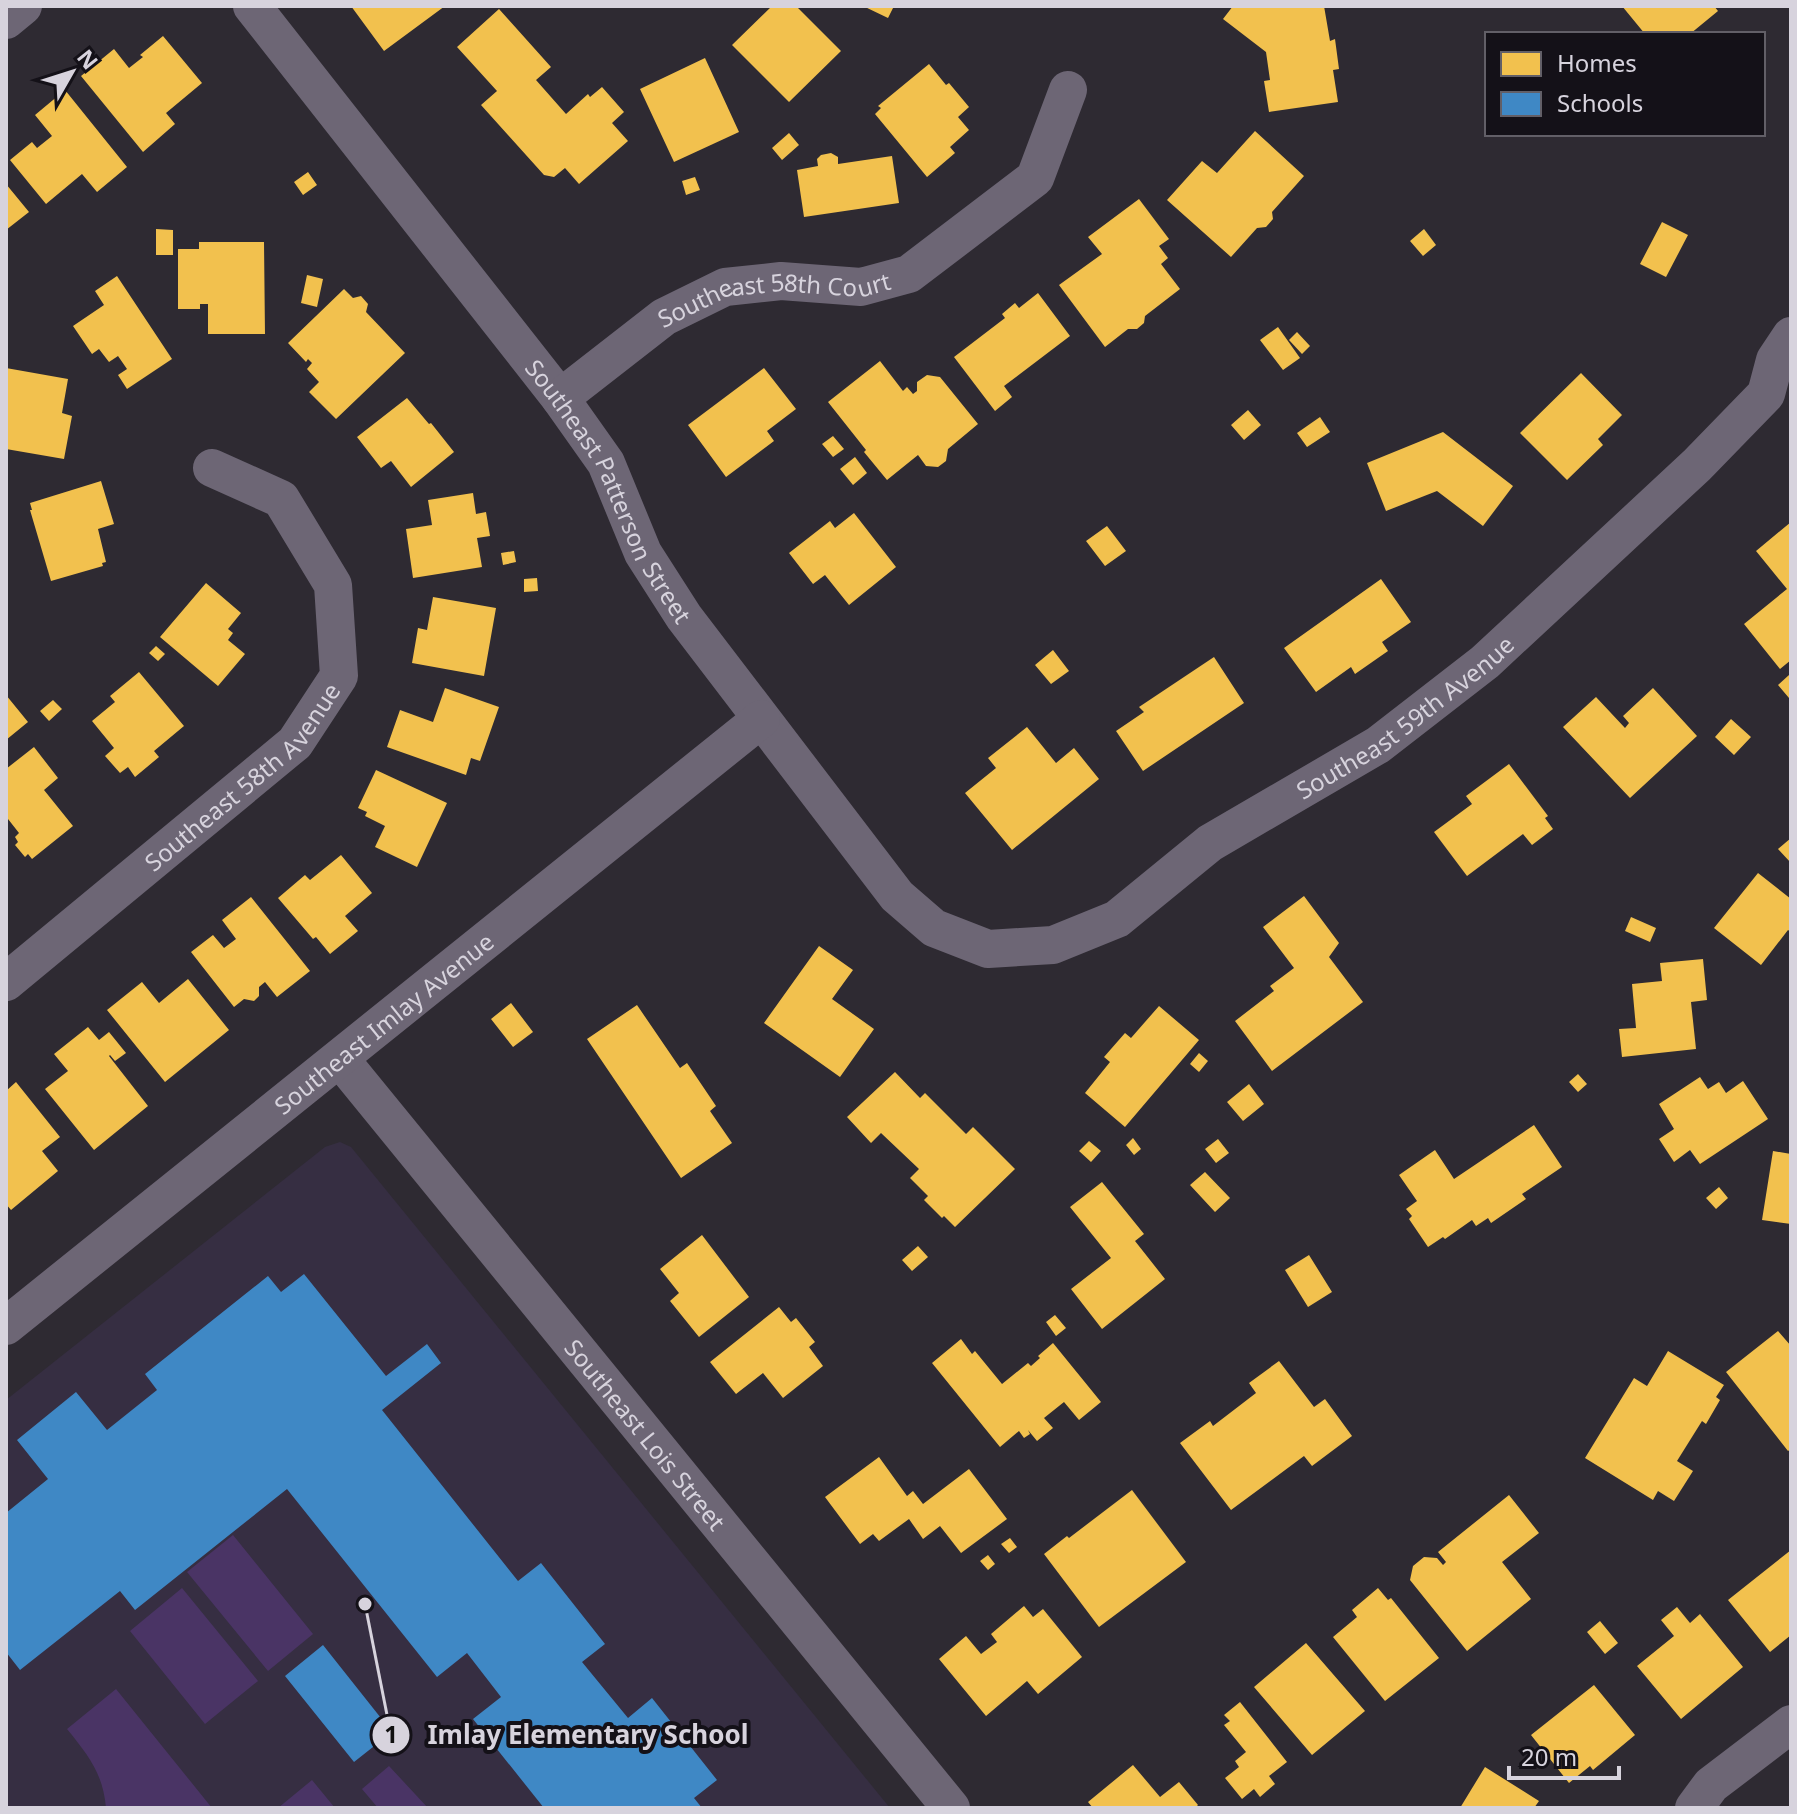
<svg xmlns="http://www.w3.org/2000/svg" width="1797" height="1814" font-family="'Noto Sans',sans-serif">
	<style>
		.built { fill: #362e42 }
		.green { fill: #4a3465 }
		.homes { fill: #f2c14e }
		.schools { fill: #3f88c5 }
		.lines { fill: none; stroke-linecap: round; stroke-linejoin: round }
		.street { stroke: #6d6675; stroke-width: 38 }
		.labels { text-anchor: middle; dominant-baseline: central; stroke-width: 8; stroke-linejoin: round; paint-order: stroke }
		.street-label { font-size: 24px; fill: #d7d3dd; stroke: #141118 }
		.leader { fill: none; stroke: #d7d3dd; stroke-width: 3 }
		.callout-dot { fill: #d7d3dd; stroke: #141118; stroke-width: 3 }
		.mark-label { font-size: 24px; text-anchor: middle; font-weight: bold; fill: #111 }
		.callout-label { font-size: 26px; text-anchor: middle; font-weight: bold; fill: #d7d3dd; stroke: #141118; stroke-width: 8; stroke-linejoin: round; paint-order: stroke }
	</style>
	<rect width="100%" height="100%" fill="#2e2a32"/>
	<path class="built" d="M340,1142L351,1147L890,1808H6V1400L325,1147Z"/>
	<path class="green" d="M233,1535L313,1634L268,1671L187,1572Z
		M182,1588L258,1681L205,1724L130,1631Z
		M116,1689L212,1808H106C103,1773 88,1755 67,1729Z
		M389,1766L428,1808H378L362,1789Z
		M312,1780L335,1808H278Z"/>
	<path class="homes" d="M351,6H445L384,51Z
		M772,6H796L841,51L789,102L732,45Z
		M863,6H894L888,18Z
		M1233,6H1324L1330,41L1335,39L1339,69L1333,70L1338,102L1269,112L1264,81L1270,80L1266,52L1223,19Z
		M1622,6H1714L1718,11L1690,34H1645Z
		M499,9L551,67L536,80L566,114L588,94L590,97L602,87L624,112L612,123L628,141L579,184L565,168L554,177L544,175L481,105L497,91L457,47Z
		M163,36L202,83L166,113L175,124L143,152L81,76L114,49L129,68L143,57L140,55Z
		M705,58L739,132L674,162L640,89Z
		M929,64L946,85L949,83L969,107L958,117L969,130L950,147L955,153L927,177L875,114L881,108L878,106Z
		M65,90L127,167L97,192L82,174L46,204L10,160L32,142L37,148L52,136L35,115Z
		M1255,131L1304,176L1272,212L1273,219L1266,227L1257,228L1231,257L1167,200L1202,161L1217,173Z
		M789,133L799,145L782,160L772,148Z
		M831,153L838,157V164L892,156L899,203L804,217L797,170L818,166L817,159L821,155Z
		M308,172L317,185L303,195L294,182Z
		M695,177L700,190L686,195L682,181Z
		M6,184L29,212L6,230Z
		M1139,199L1169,239L1159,246L1168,258L1161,264L1180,289L1145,316L1144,323L1137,329H1128L1105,347L1059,285L1102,254L1088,237Z
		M1662,222L1688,235L1666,277L1640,264Z
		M156,229L173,230V255H156Z
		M1424,229L1436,245L1423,256L1410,241Z
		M199,242H264L265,334H208V304H200V309H178V249H199Z
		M307,275L323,279L317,307L301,303Z
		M117,276L172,359L127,389L118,375L127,369L118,356L109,362L99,349L92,354L73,326L104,305L95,291Z
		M344,289L353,298L361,296L368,304L366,312L405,353L336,419L309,392L319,382L307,369L312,363L308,359L306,362L288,343Z
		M1038,293L1070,336L1004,386L1012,397L995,411L954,357L1005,318L1002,314L1015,303L1019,308Z
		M1278,327L1300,358L1283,370L1260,340Z
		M1297,332L1310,346L1302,354L1289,340Z
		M880,361L903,391L907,387L913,394L917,391V382L927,375L940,377L978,424L948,449L946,461L938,467L926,466L918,455L887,480L864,452L866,450L828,402Z
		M6,368L68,379L62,413L72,416L64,459L6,449Z
		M764,368L796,409L767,431L774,441L726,477L688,425Z
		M1581,373L1622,415L1598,439L1603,445L1567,480L1520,433Z
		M407,398L429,424L431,423L454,452L411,487L391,461L381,468L357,437Z
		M1248,410L1261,425L1244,440L1231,425Z
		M1320,417L1330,432L1307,447L1297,433Z
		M1443,432L1513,486L1483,526L1437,491L1386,511L1367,463Z
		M833,436L844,449L833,457L822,444Z
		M855,457L867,473L853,485L840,469Z
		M101,481L114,524L98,529L106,562L102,563L103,566L51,581L30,510H32L30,503Z
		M473,493L476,514L486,512L490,536L477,538L482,567L413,578L406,529L432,525L428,500Z
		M854,513L896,567L849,605L825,575L813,584L789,553L830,521L835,528Z
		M1791,522V660L1780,669L1744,624L1787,589L1756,551Z
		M1107,526L1126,551L1105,566L1086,541Z
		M514,551L516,562L503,565L501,553Z
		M537,578L538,591L524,592V579Z
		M1381,579L1411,622L1382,642L1388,651L1355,674L1351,667L1316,692L1284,648Z
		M206,583L241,613L228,629L233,633L228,640L245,654L218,686L160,637Z
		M433,597L496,608L484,676L412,663L418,628L427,630Z
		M156,646L165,654L158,661L149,653Z
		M1053,650L1069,671L1051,684L1035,665Z
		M1214,657L1244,703L1143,771L1116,731L1144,712L1139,707Z
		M139,672L184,726L154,751L159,757L135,777L128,767L120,773L105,756L114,748L92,721L115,702L110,696Z
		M1789,675L1791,677V696L1789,698L1778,685Z
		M445,688L499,707L480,761L471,758L466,775L387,747L400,710L433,722Z
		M1653,688L1697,736L1630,798L1563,727L1596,697L1625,728L1629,723L1623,716Z
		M6,695L28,722L6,740Z
		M53,700L62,709L49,721L40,711Z
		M1731,719L1751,737L1734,755L1715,737Z
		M1027,727L1056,763L1074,748L1099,779L1012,850L965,793L996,768L988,758Z
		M34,747L58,778L44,790L73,826L32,859L28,854L25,857L15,845L18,842L15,837L19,833L8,819L6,820V769Z
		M1509,764L1548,816L1545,818L1553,829L1532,845L1523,834L1467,876L1434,832L1472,804L1466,796Z
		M376,770L447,803L417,867L375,847L385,826L365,816L367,812L358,808Z
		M1791,838V863L1778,849Z
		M341,855L372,893L345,916L358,931L330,954L316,937L313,939L278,898L305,875L310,880Z
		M1758,873L1791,899V932L1788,930L1761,965L1714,928Z
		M1304,896L1339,943L1329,957L1363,1002L1272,1071L1235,1021L1274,991L1270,986L1294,968L1263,927Z
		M251,897L310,971L277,997L265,982L259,987V996L254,1001L244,999L234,1007L191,952L213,935L224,948L236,939L222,920Z
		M1631,917L1656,928L1650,942L1625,931Z
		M819,946L853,970L832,999L874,1029L840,1077L764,1023Z
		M1703,959L1707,1000L1691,1002L1696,1049L1622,1057L1619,1029L1636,1028L1632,984L1662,981L1660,963Z
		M188,979L229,1030L165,1082L107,1010L142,982L159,1003Z
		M511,1003L533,1032L513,1047L491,1019Z
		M637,1005L680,1068L687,1063L716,1106L710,1111L732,1143L681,1178L587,1039Z
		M1159,1006L1199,1040L1125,1127L1085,1093L1110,1062L1104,1057L1125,1033L1131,1038Z
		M88,1027L99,1040L109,1032L126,1053L115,1061L110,1055L109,1056L148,1106L94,1150L45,1089L68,1071L54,1054Z
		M1199,1053L1208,1061L1199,1072L1190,1064Z
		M895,1072L920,1098L925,1093L966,1134L973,1127L1015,1169L955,1227L944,1216L942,1218L924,1200L928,1196L910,1178L919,1169L881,1133L871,1143L847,1117Z
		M1578,1074L1587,1084L1578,1092L1569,1082Z
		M1700,1077L1708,1089L1719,1082L1726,1093L1743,1081L1768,1119L1700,1164L1690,1150L1674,1162L1659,1139L1674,1129L1659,1104Z
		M16,1082L60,1137L42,1151L58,1171L11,1210L6,1204V1091Z
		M1249,1084L1264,1104L1243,1121L1227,1102Z
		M1534,1125L1562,1167L1522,1194L1526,1199L1491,1223L1488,1218L1476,1226L1472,1220L1445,1239L1443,1237L1428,1247L1409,1219L1412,1216L1406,1209L1417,1201L1399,1175L1435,1150L1454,1179Z
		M1133,1138L1141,1149L1134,1155L1126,1145Z
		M1218,1139L1229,1153L1216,1163L1205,1149Z
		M1089,1141L1101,1151L1091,1162L1079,1151Z
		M1773,1151L1791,1154V1224L1762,1220Z
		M1205,1172L1230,1198L1215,1212L1190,1185Z
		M1102,1182L1144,1234L1135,1241L1165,1279L1102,1329L1071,1289L1111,1258L1070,1207Z
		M1719,1187L1728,1198L1716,1209L1706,1198Z
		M702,1235L749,1297L699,1337L670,1301L679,1293L660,1269Z
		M918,1246L928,1257L912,1271L902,1260Z
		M1309,1255L1332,1292L1308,1307L1285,1270Z
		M779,1307L791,1322L796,1318L815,1342L809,1347L823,1366L783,1398L763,1373L736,1394L710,1362Z
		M1055,1315L1066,1328L1056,1336L1046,1322Z
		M1778,1331L1791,1346V1449L1788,1451L1726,1372Z
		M961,1339L972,1354L975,1351L1002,1384L1028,1363L1031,1366L1040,1358L1038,1356L1053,1343L1101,1402L1079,1420L1064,1402L1044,1418L1053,1428L1037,1441L1028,1430L1030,1434L1024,1438L1019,1431L1000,1447L932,1363Z
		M1668,1351L1724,1385L1716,1397L1720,1400L1706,1424L1702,1421L1677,1461L1693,1471L1674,1501L1658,1491L1653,1500L1585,1458L1634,1378L1647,1386Z
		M1279,1361L1314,1407L1325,1399L1352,1436L1312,1466L1304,1456L1231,1510L1180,1443L1210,1421L1213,1426L1256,1393L1249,1383Z
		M879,1457L907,1496L913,1491L923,1504L969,1469L1007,1519L961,1553L940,1526L923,1539L909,1519L879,1541L873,1534L860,1544L825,1497Z
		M1132,1490L1186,1562L1099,1627L1044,1554L1067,1536L1069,1538Z
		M1509,1495L1539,1533L1502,1562L1531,1599L1467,1651L1410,1580L1413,1566L1424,1557L1437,1558L1443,1565L1446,1562L1438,1552Z
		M1010,1538L1017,1547L1009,1553L1001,1544Z
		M1791,1550V1635L1770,1652L1728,1600Z
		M988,1555L995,1564L988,1570L980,1561Z
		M1378,1588L1388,1600L1391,1598L1439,1658L1385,1701L1333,1637L1357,1617L1352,1610Z
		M1024,1606L1033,1617L1043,1609L1082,1657L1038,1694L1027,1681L986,1716L939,1659L966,1636L981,1654L997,1642L991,1634Z
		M1677,1607L1690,1623L1700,1614L1743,1667L1681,1719L1637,1666L1674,1636L1661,1620Z
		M1600,1621L1618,1643L1605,1654L1587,1632Z
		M1306,1643L1365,1711L1312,1755L1254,1687Z
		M1594,1685L1635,1735L1593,1770L1590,1766L1569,1783L1531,1735Z
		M1240,1702L1287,1762L1269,1776L1275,1784L1260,1797L1254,1789L1242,1799L1225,1778L1239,1767L1235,1761L1246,1752L1224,1725L1230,1721L1224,1715Z
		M1133,1765L1160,1797L1179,1782L1198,1805L1195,1808H1093L1088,1802Z
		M1485,1767L1539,1801L1534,1808H1460Z"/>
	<path class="schools" d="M304,1274L386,1376L427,1344L441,1363L382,1410L518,1581L541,1563L605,1644L582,1662L628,1718L652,1698L717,1780L694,1798L702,1808H544L473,1719L501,1697L467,1653L437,1677L287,1489L135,1610L120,1591L20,1670L6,1652V1513L48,1479L17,1440L76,1392L107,1430L157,1390L145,1374L268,1276L281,1292Z
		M323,1645L392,1732L354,1762L285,1676Z"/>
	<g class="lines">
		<g class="street">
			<path id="s1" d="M252,6L560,398L606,463L643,553L684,617L897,896L934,928L988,949L1053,945L1117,919L1210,843L1378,745L1485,662L1697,465L1766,394L1775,360L1791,336"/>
			<path d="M6,20L23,6"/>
			<path id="s2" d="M560,398L664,317L725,287L781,281L861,287L909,274L1035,178L1068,90"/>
			<path id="s3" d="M6,982L295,743L339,676L333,585L281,499L212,468"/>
			<path id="s4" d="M340,1059L951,1808"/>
			<path id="s5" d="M6,1326L761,719"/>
			<path d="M1694,1808L1711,1785L1791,1724"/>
		</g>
	</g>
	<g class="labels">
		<g class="street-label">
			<text stroke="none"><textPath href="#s2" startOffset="246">Southeast 58th Court</textPath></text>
			<text stroke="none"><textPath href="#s1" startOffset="604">Southeast Patterson Street</textPath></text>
			<text stroke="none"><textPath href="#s1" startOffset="1696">Southeast 59th Avenue</textPath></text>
			<text stroke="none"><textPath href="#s3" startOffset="314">Southeast 58th Avenue</textPath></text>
			<text stroke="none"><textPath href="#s5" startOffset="484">Southeast Imlay Avenue</textPath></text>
			<text stroke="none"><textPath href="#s4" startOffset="484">Southeast Lois Street</textPath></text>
		</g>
	</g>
	<path class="leader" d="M365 1604L391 1735"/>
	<g class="callout-dot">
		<circle cx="365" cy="1604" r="8"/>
		<circle cx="391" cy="1735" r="20"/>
	</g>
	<g class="mark-label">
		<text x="391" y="1743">1</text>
	</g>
	<g class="callout-label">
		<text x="588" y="1744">Imlay Elementary School</text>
	</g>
	<rect width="1797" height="1814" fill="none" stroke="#d7d3dd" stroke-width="16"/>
	<rect x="1485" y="32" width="280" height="104" fill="#141118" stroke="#625f67" stroke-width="2"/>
	<rect x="1501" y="52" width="40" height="24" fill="#f2c14e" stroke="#625f67" stroke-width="2"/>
	<text x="1557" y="72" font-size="24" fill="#d7d3dd">Homes</text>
	<rect x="1501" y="92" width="40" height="24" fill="#3f88c5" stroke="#625f67" stroke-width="2"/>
	<text x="1557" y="112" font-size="24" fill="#d7d3dd">Schools</text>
	<g transform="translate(72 72) rotate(51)" stroke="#141118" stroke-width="6" paint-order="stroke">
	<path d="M0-6L14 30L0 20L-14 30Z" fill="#d7d3dd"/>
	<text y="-12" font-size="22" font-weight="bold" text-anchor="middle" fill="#d7d3dd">N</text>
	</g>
	<path d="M1509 1766v12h110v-12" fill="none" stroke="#d7d3dd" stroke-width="4"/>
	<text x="1521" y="1766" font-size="24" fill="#d7d3dd" stroke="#141118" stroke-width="6" paint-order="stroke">20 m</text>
</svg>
